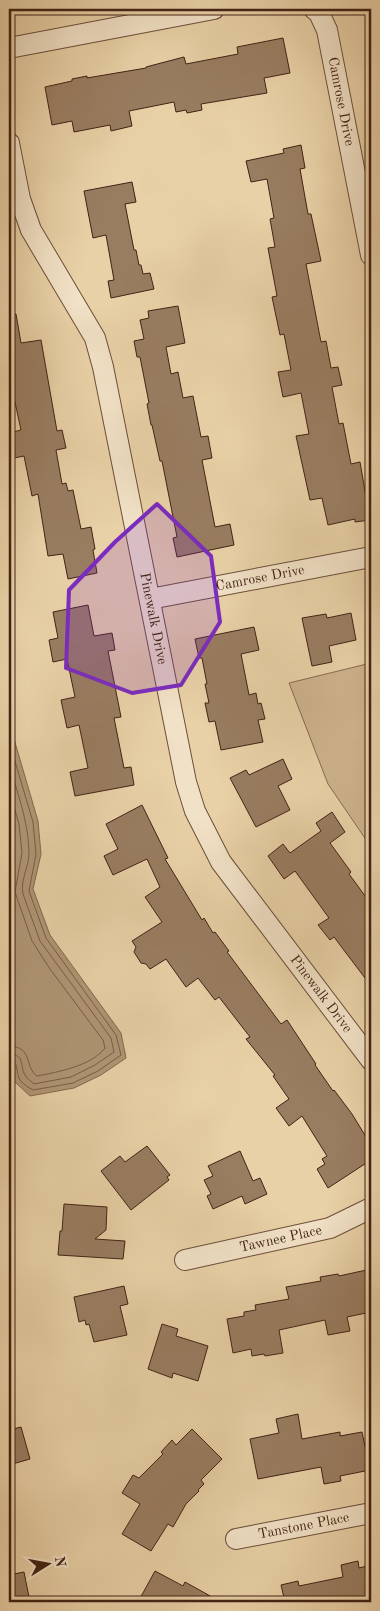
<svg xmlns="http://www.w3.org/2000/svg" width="380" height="1611" font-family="'Old Standard TT',serif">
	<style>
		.green { fill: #cdb38e; stroke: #886a52 }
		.water { fill: #b09675; stroke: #84684f }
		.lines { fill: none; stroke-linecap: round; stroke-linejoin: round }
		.shore { stroke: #795c45; stroke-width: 1 }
		.building { fill: #997d61; stroke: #422215 }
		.street-casing { stroke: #6c4e3a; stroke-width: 22 }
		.street { stroke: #f1e1c6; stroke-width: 20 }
		.marked { fill: #7b2cbf; fill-opacity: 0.2; stroke: #7b2cbf; stroke-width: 4; stroke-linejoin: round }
		.labels { text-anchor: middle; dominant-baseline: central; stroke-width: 4.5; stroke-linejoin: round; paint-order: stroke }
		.street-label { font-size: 14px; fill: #422215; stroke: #f1e1c6 }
	</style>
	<rect width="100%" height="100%" fill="#e9d1a7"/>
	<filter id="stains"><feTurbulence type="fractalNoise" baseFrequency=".004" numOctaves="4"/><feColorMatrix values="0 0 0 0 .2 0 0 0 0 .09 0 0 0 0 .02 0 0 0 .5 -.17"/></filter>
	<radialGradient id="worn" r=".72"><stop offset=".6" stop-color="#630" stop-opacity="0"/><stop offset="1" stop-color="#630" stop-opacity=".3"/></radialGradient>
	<path class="green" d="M371,663V847L328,784L289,683Z"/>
	<path class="water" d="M9,732L14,739L38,821L41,854L33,889L50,935L121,1033L126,1058L101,1075L74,1088L30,1096L14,1081L9,1054Z"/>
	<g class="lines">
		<path class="shore" d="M9,741L33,822L36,854L29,891L46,938L116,1035L121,1055L98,1071L73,1083L33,1090C29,1088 23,1084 20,1080C15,1072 20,1061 9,1060
			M9,763C17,792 28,820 29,851C30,865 20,879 23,894L40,941L111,1038L114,1052L95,1065L71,1077L34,1084C32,1082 27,1079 25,1075C19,1065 26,1055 9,1054
			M9,789L19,824L22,853L15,892L32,941L50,969L103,1040L105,1048C91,1066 58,1072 37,1076C24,1067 34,1047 9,1046"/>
	</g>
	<path class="building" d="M283,38L290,73L264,78L267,93L201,104L202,110L187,113L186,110L176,112L174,102L129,111L132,126L111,131L110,125L74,132L72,121L52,125L45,87L72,81V79L87,76V78L146,68V67L184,57L186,64L238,54L237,47Z
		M301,145L305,168L300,169L308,214H311L321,261L306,264L321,342L326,341L331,368L338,367L342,385L332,387L339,424L343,423L351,464L360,462L370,520L355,522V519L328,525L322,498L310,500L296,436L309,434L301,393L283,397L278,372L291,370L284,334L280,335L272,297L277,296L268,248L275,247L270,219L274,218L267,179L251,182L246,161L284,153L283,149Z
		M132,182L136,202L125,204L134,250H136L139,265H141L143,274L150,273L154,289L111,298L108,281L114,280L106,235L93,238L84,191Z
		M178,306L185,343L166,347L171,374L178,372L183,398L193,396L201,437L208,436L212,458L202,460L215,527L230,524L234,545L177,557L173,538L177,537L162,461H160L152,425H151L147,404L149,403L140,357H137L134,341L144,339L140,320L149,318L148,311Z
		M9,314H16L21,343L41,340L57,431L62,430L66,448L56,450L62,484L66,483L68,491L73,490L81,529L91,527L95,549L93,550L97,573L68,579L63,554L48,556L38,494L32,496L24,456L9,459V433L21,430L13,393L9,394Z
		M88,605L94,636L112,633L115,650L108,651L121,717L114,718L124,768L131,767L134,785L75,796L70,772L88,768L79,725L67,728L61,700L75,697L67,659L53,662L49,640L58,638L53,612Z
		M351,613L356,640L329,646L332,662L312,666L302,618L326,614L327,618Z
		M254,627L259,650L241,654L249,695L256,693L258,704L261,703L265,719L258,720L263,742L221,750L215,721L209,722L205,703H209L205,684H207L202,658H199L195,639Z
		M283,759L292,779L278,786L290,810L256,827L230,778L246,770L249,775Z
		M142,805L168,858L165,859L202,920L204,918L213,933L215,932L229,951L227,952L281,1024L287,1020L316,1064L315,1065L333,1091L334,1090L352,1114L371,1145V1160L328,1188L317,1169L325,1164L322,1159L327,1156L302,1116L289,1126L276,1108L289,1099L273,1076L275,1075L246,1039L250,1037L219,997L215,1000L198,978L186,987L166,959L150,969L146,964L141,963L134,952L136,947L132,941L162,922L145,897L160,887L147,859L113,875L104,856L118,849L106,824Z
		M332,812L345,832L330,843L351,872L349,874L371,904V986L334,937L330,940L318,925L329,918L295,871L284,879L268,856L283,844L290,853L321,831L316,823Z
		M147,1146L170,1175L167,1177L169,1180L131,1210L101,1171L120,1156L125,1162Z
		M240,1151L253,1181L260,1178L267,1194L245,1204L242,1196L213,1209L207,1196L211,1194L204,1180L213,1176L208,1166Z
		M64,1204L107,1207L106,1230L95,1239L125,1241L123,1259L58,1255L60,1231H62Z
		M371,1269V1312L347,1317L350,1331L328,1335L325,1320L279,1330L283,1353L265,1356L264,1354L252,1356L251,1349L233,1353L227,1319L244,1316V1312L256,1310L255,1305L289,1299L286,1287L321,1281L320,1277L338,1274L339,1276Z
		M124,1286L128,1304L120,1306L127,1335L94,1342L89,1324L86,1325L85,1320L79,1322L74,1297Z
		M162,1324L178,1329L176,1336L208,1346L198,1381L173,1373L172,1378L148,1369Z
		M298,1414L302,1439L340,1432V1436L362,1432L370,1470L340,1476L341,1481L324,1484L321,1467L258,1479L250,1439L279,1433L276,1419Z
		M21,1427L30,1459L9,1465V1430Z
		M192,1429L222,1459L201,1480L204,1484L198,1490L199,1491L186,1504L173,1527L168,1524L151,1551L122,1534L140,1504L122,1493L133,1475L139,1478L163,1454L161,1452L172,1440L176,1445Z
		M358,1561L359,1568L371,1565V1602H285L281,1585L298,1581L299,1586L343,1577L341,1565Z
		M155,1571L183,1586L185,1582L221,1602H138Z
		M24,1572L30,1602H9V1575Z"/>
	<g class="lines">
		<g class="street-casing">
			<g id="street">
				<path id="s1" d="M314,9L319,13L327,30L371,255"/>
				<path d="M9,48L214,9"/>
				<path id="s2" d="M9,143L20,199L31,230L95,338L103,367L186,782L195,811L221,862L371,1060"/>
				<path id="s3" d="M150,599L371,557"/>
				<path id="s4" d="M185,1260L330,1228L371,1208"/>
				<path id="s5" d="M236,1539L371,1513"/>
			</g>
		</g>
		<use href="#street" class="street"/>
	</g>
	<path class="marked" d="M157,504L211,556L220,622L181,685L132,693L66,668L69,590L115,542Z"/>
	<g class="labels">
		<g class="street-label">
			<text stroke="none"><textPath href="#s1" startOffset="98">Camrose Drive</textPath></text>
			<text stroke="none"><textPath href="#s3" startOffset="112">Camrose Drive</textPath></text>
			<text stroke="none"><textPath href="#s2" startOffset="502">Pinewalk Drive</textPath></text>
			<text stroke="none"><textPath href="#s2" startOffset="922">Pinewalk Drive</textPath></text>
			<text stroke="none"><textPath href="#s4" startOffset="98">Tawnee Place</textPath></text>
			<text stroke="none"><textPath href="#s5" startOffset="69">Tanstone Place</textPath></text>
		</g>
	</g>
	<rect width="380" height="1611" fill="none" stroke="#e9d1a7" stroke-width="30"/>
	<rect x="10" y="10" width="360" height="1591" fill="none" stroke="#422215" stroke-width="2.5"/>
	<rect x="15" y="15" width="350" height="1581" fill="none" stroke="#422215"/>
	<g transform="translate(48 1564) rotate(79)" stroke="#f1e1c6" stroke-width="4" paint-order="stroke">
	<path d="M0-4L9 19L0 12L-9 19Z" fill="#422215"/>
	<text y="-8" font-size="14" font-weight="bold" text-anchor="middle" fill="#422215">N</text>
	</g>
	<rect width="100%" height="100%" filter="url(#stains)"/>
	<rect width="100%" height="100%" fill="url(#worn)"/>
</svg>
